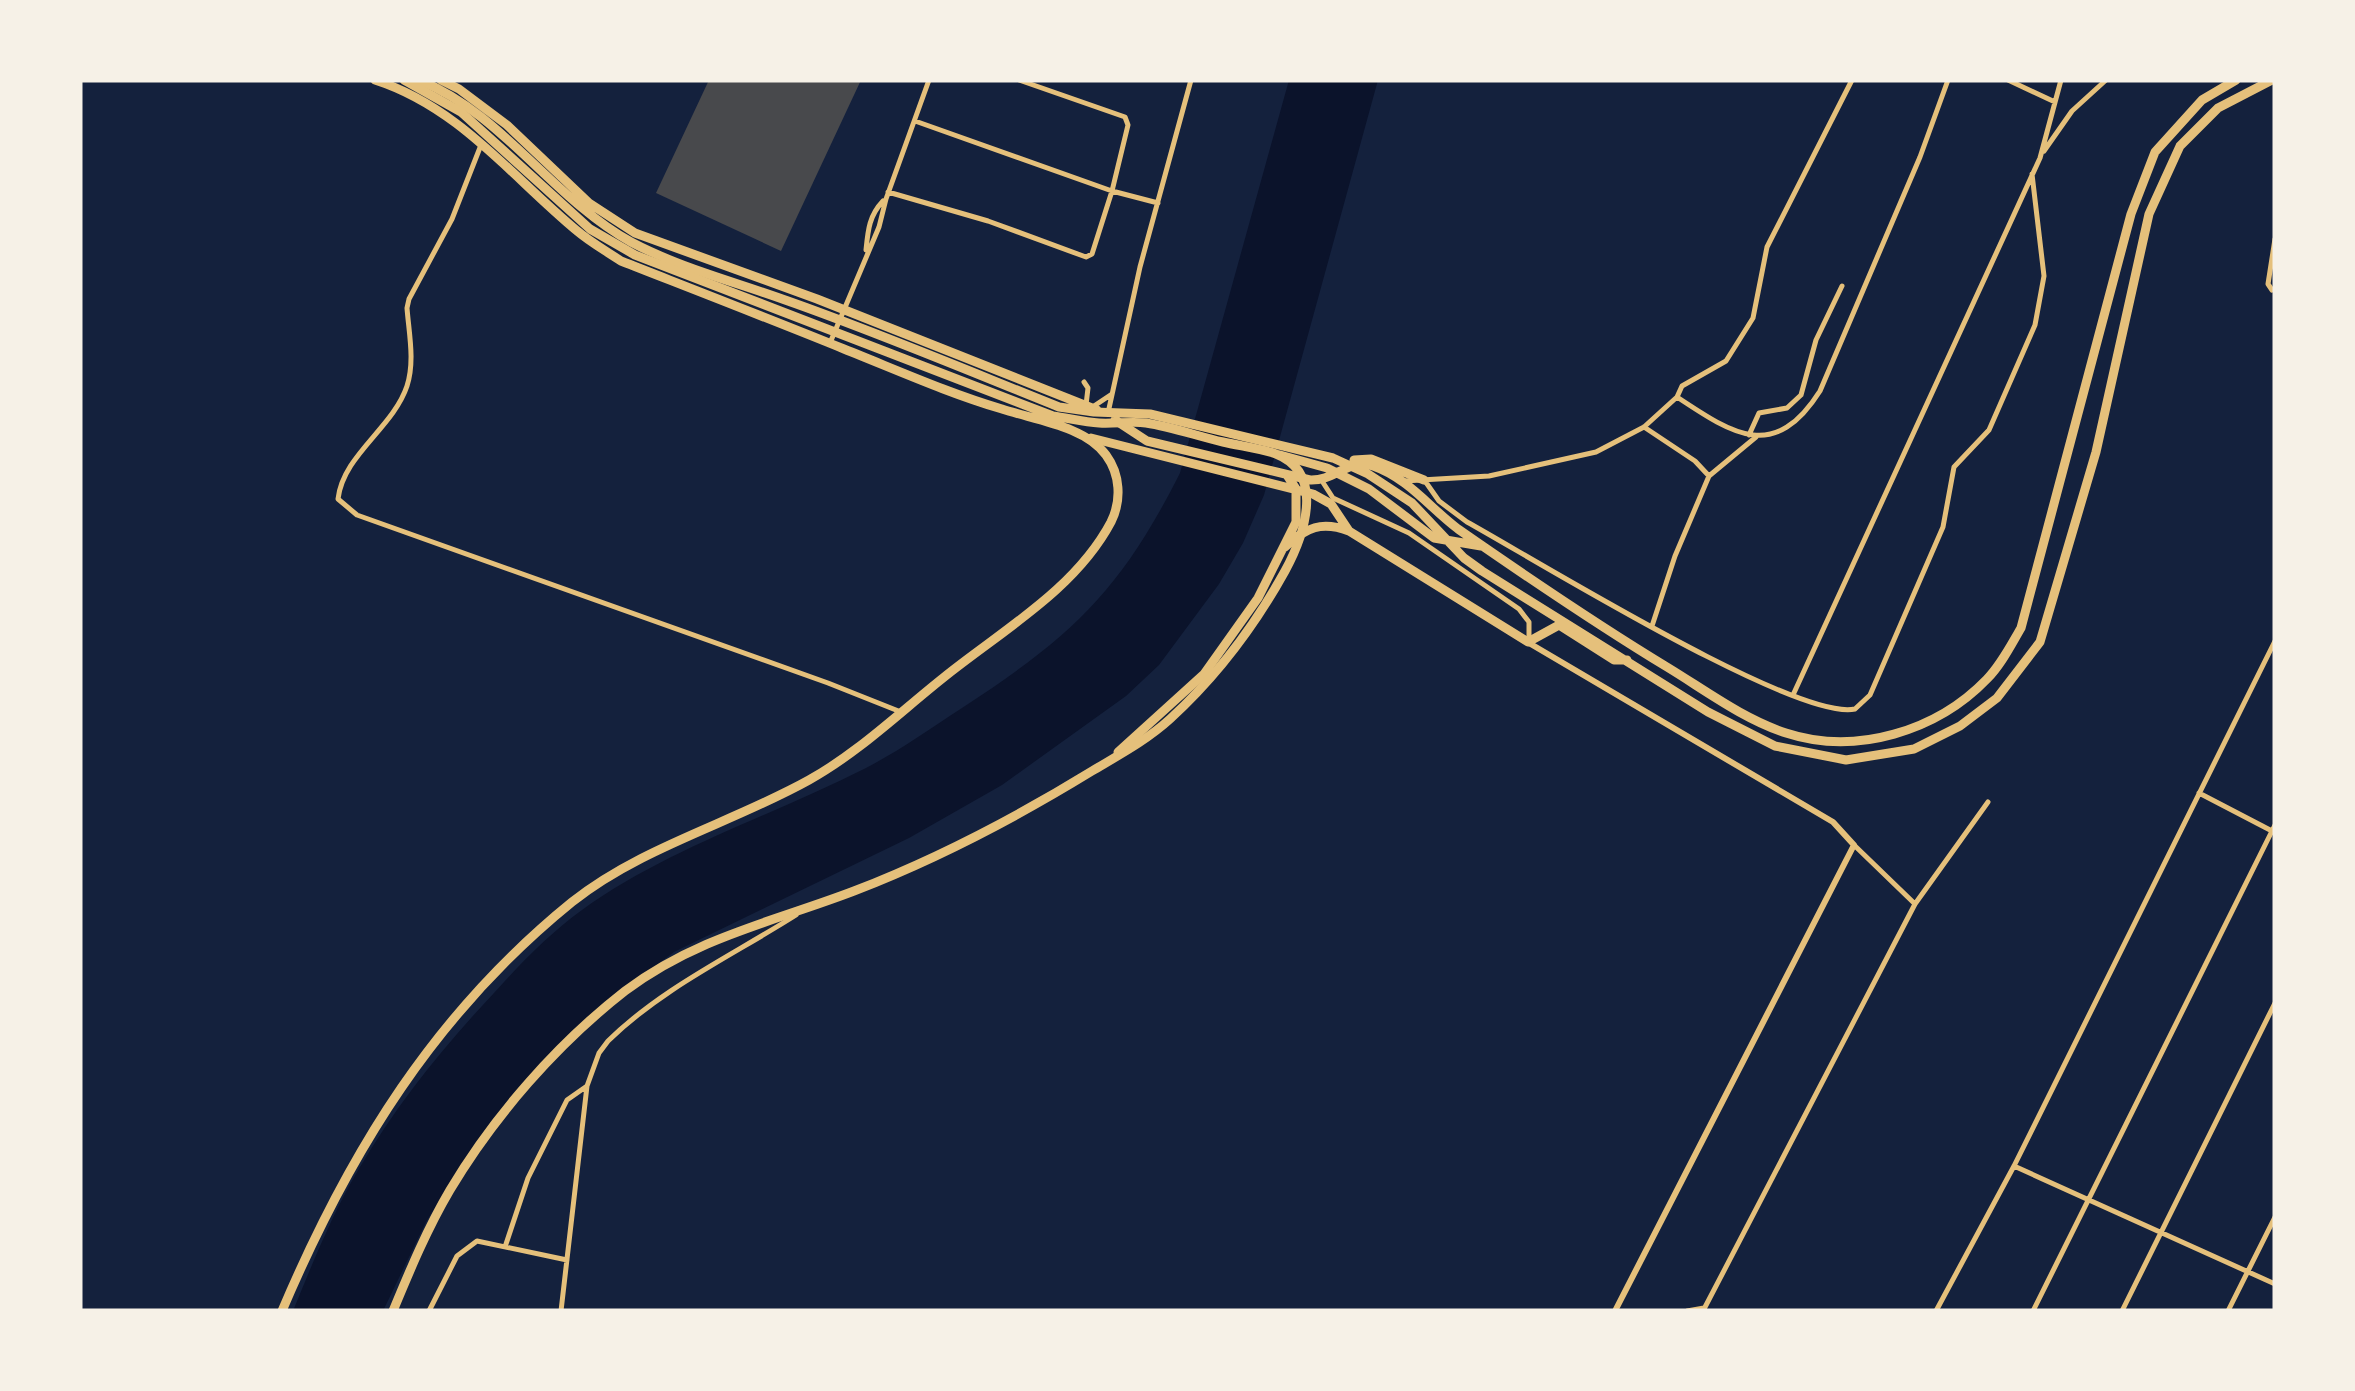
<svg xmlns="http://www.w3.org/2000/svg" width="2355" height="1391" font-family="'Open Sans',sans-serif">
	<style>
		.water { fill: #0b132b }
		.building { fill: #48494c }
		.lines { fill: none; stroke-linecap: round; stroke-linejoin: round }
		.minor { stroke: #e5c07b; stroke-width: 5 }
		.tertiary { stroke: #e5c07b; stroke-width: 6 }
		.primary { stroke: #e5c07b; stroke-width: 9 }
		.trunk { stroke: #e5c07b; stroke-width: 9 }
	</style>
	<rect width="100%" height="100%" fill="#14213d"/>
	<path class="water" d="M1289,80H1378L1264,495L1243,543L1219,584L1159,665L1126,696L1002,785L909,838L674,952L591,1014L468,1154L426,1222L383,1311H293C313,1262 333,1212 360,1167C397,1104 444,1046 494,993C521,963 549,934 582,910C668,848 772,816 866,768C899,751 931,728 962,708C1072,636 1120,592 1180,473Z"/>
	<path class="building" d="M709,80H861L781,251L656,193Z"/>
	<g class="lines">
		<path class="minor" d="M2008,80L2055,102
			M915,121L1112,191L1158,203
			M481,145L452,219L409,299L407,308C409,334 415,361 407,386C393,428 343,455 338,499L357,515L828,683L901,712
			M2044,151L2072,111L2106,80
			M888,192L988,221L1086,257L1092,254L1112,191L1128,125L1125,117L1019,80
			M866,250C868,230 869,216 883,201
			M2272,290L2268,284L2275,239
			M830,343L879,227L886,199L929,80
			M1084,382L1088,388L1086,405
			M1677,397C1734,435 1775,462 1820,391L1920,157L1948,80
			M1094,406L1112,394
			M1108,413L1140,267L1191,80
			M1644,427L1695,461L1709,476
			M1749,435L1759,413L1787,408L1801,395L1816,340L1842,286
			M1322,481L1333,498L1409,533L1519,609L1529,622V639
			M1404,481L1489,476L1596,452L1644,427L1677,397L1682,386L1726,361L1753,318L1767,247L1852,80
			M1425,481L1439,501L1467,522C1531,557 1797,722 1855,709L1870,695L1943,527L1954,467L1989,430L2035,325L2044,276L2032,174
			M1652,626L1675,556L1709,476L1756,437
			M1793,695L2040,158L2061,80
			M2199,793L2272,831
			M1854,845L1915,904
			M2014,1166L2275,1284
			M505,1247L528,1178L567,1100L587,1086L599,1053L608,1041C662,988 733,955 796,915
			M429,1311L457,1256L477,1241L567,1260
			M561,1311L587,1086
			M1687,1311L1704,1308
			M1703,1311L1915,904L1988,802
			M1936,1311L2014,1166L2275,641
			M2033,1311L2275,825
			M2122,1311L2275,1003
			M2228,1311L2275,1217"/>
		<path class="tertiary" d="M1529,643L1833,822L1854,845L1615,1311"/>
		<path class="primary" d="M419,80C503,114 552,198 631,242C680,268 736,282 788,301C879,333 969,371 1059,407L1094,412L1150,414L1333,458L1368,474L1412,503L1464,558L1482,571L1708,712L1775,746L1846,760L1914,749L1960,726L1997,698L2040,642L2096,452L2149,214L2180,146L2218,108L2272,80
			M441,80L459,89L507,125L589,203L635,233L817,299L1097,410
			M1115,420L1147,441L1310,480C1335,481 1348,458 1373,466C1408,478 1430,508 1458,529C1527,577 1596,624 1667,667C1705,690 1743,719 1786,733C1856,756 1937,731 1987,679C2001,665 2011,645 2021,628L2131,214L2155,152L2202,100L2236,80
			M1091,438L1313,494L1331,504L1349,531
			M1280,455L1327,468L1369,489L1434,538L1481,546
			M1354,460L1371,459L1424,480
			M1285,547C1306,527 1322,521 1349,531L1528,642L1559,625L1614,660H1627
			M1118,752L1204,674L1258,598L1296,522V489L1287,475"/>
		<path class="trunk" d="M282,1311C350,1151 435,1013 572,902C641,847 732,823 809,780C859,752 899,713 943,678C1001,631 1075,590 1111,522C1122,500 1120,474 1106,455C1085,426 1035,420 1002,409C948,393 897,370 844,349C770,319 695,290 621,261C606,251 590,242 576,230C511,176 459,107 375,80
			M393,1311C410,1270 427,1229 450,1190C494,1116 557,1044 625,991C697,937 773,922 854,891C937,859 1017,817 1092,771C1119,755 1147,740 1170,719C1217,676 1254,627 1285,571C1303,538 1327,474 1276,454C1260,448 1240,446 1223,442C1197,436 1172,427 1146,423C1131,421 1115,424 1099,423C1084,422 1068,418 1053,416L635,255L590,229L461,112L404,80"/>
	</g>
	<rect width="2355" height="1391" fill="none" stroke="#f6f1e7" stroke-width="165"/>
</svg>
